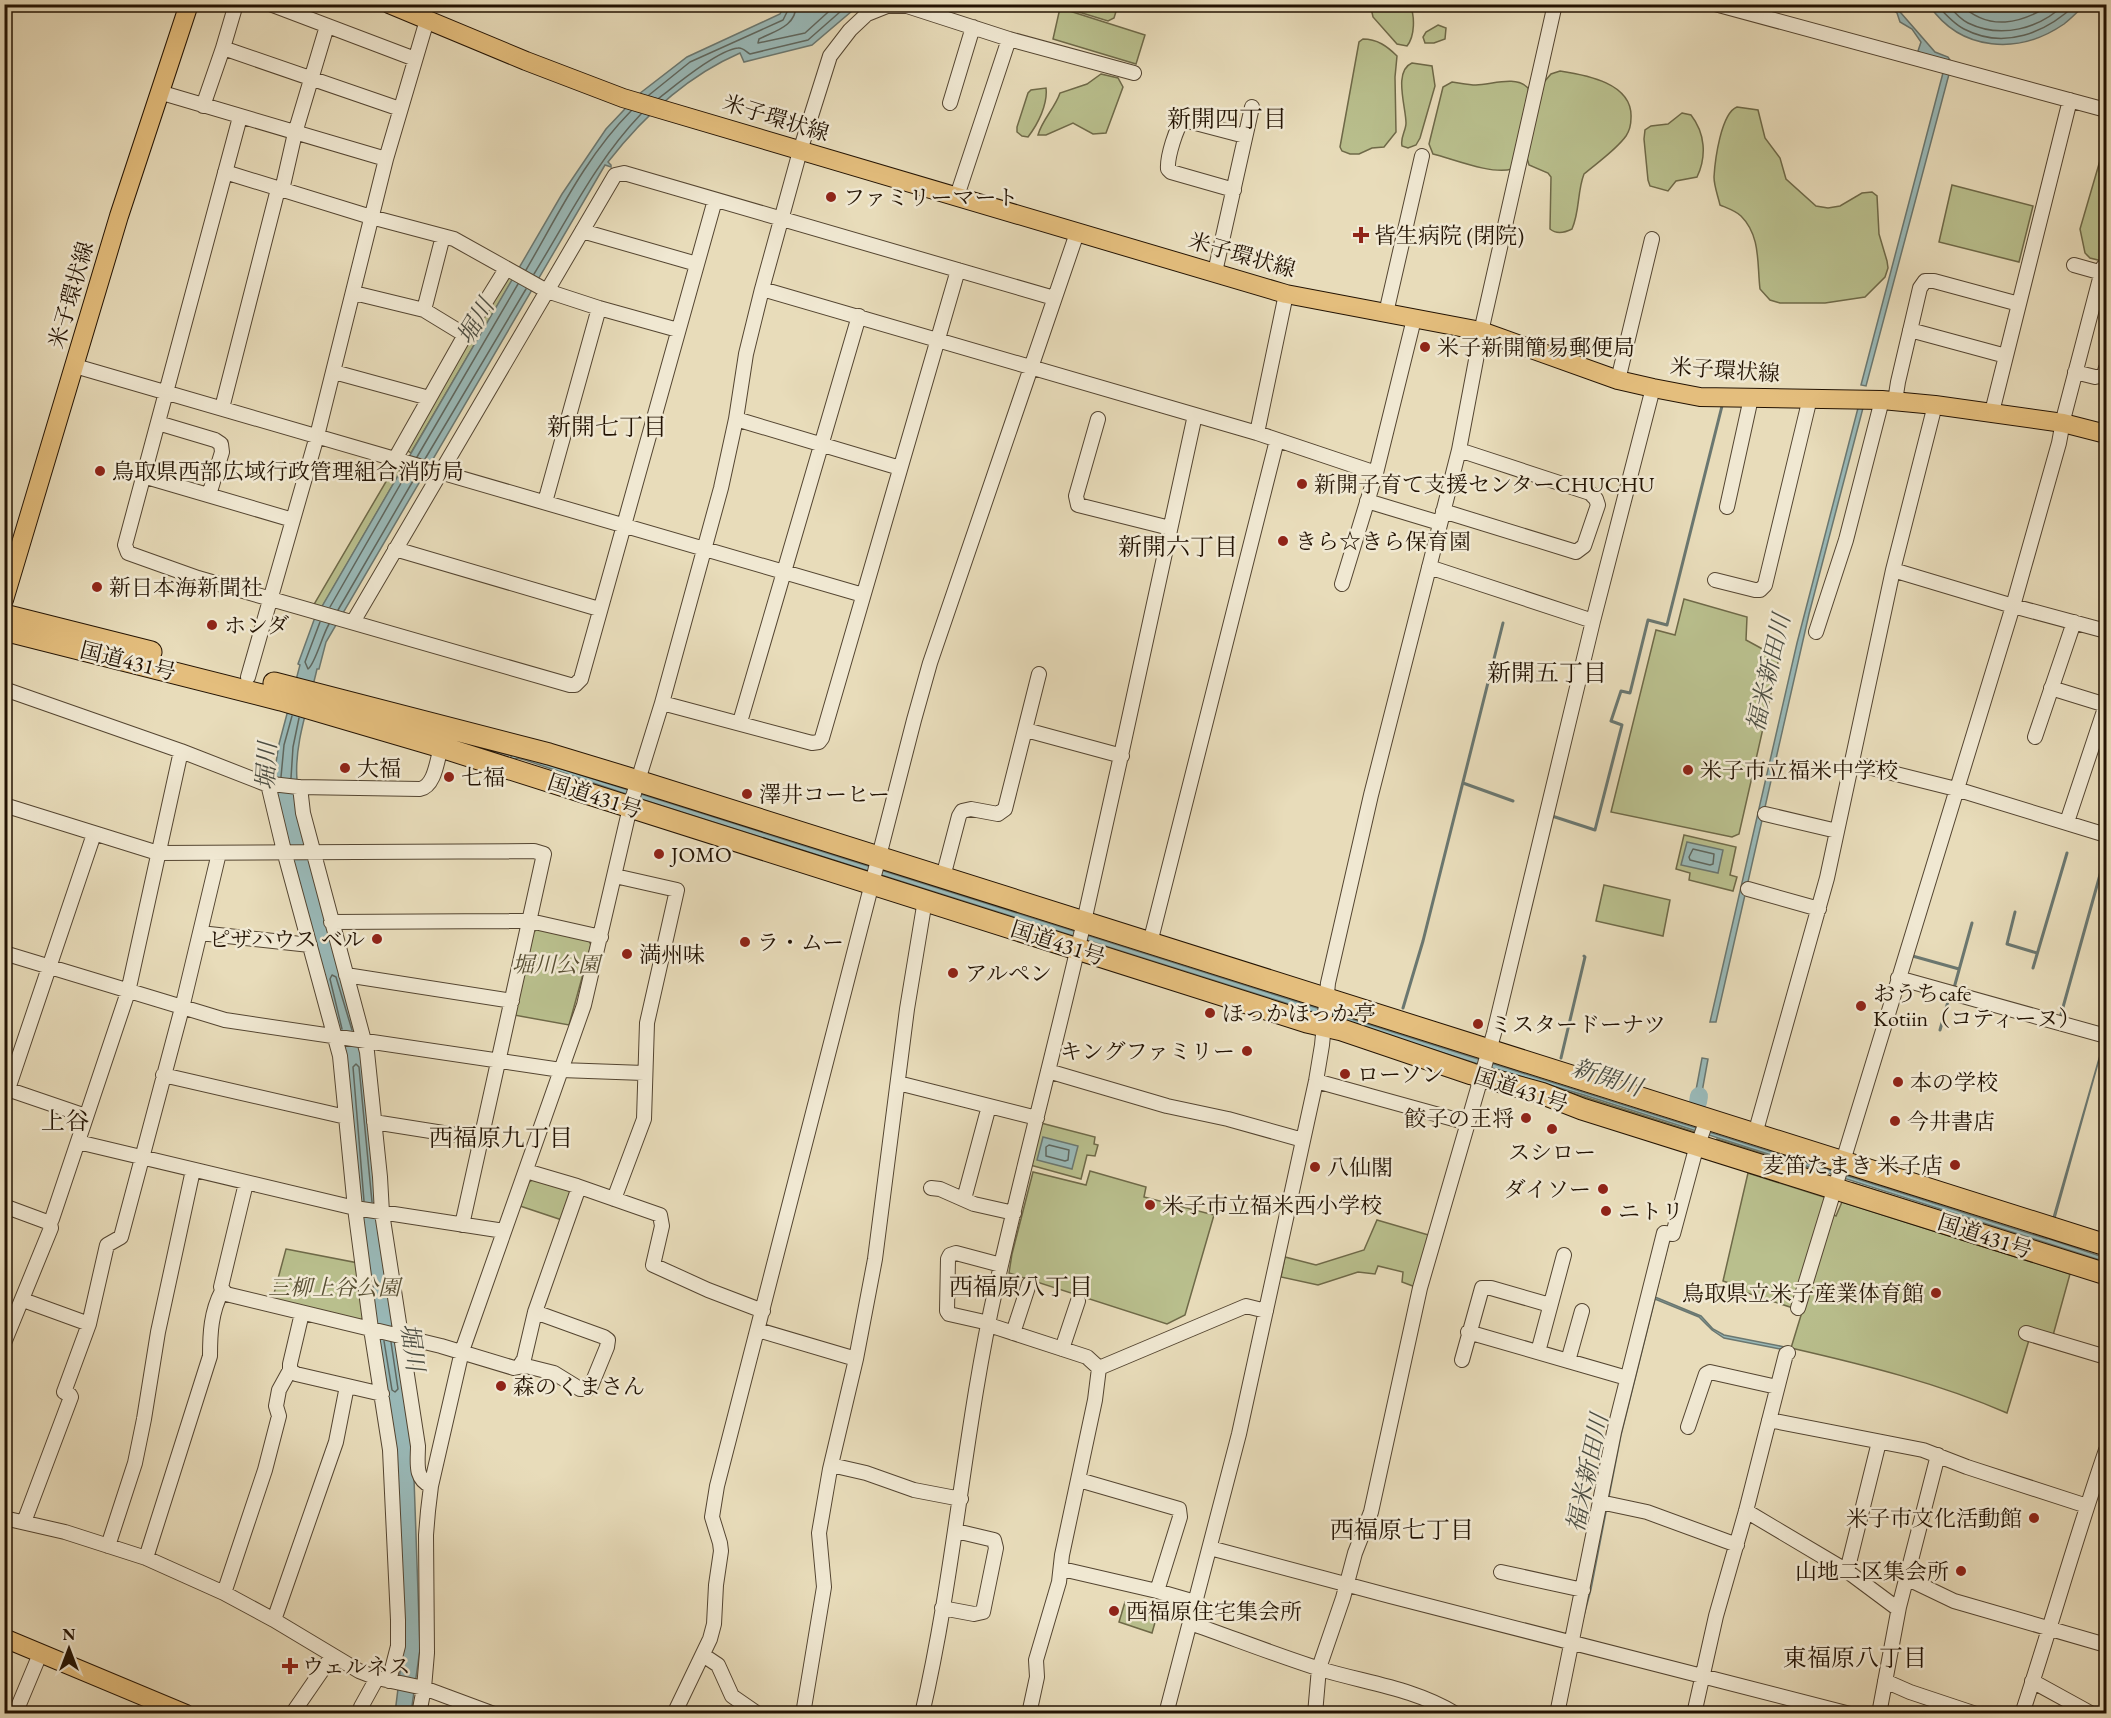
<svg xmlns="http://www.w3.org/2000/svg" width="2111" height="1718" font-family="'EB Garamond','Noto Serif JP',serif">
	<style>
		.green { fill: #b9bf8d; stroke: #6e6948; stroke-width: 1.5 }
		.water { fill: #99b9b8; stroke: #6a7770; stroke-width: 1.5 }
		.lines { fill: none; stroke-linecap: round; stroke-linejoin: round }
		.shore { stroke: #5e665e; stroke-width: 1.5 }
		.stream { stroke: #6a7770; stroke-width: 3 }
		.river { stroke: #99b9b8; stroke-width: 18 }
		.minor-casing { stroke: #544531; stroke-width: 16 }
		.major-casing { stroke: #231303; stroke-width: 20 }
		.highway-casing { stroke: #231303; stroke-width: 23 }
		.minor { stroke: #f0e8d2; stroke-width: 14 }
		.major { stroke: #e4be7d; stroke-width: 18 }
		.highway { stroke: #e4be7d; stroke-width: 21 }
		.poi-dot { fill: #8f2418; stroke: #f0e8d2; stroke-width: 2 }
		.labels { text-anchor: middle; dominant-baseline: central; stroke-width: 5; stroke-linejoin: round; paint-order: stroke }
		.street-label { font-size: 22px; fill: #231303; stroke: #f0e8d2 }
		.poi-label { font-size: 22px; fill: #231303; stroke: #f0e8d2; text-anchor: start }
		.park-label { font-size: 22px; font-style: italic; fill: #584f33; stroke: #f0e8d2 }
		.neighbourhood-label { font-size: 24px; fill: #231303; stroke: #f0e8d2 }
		.water-label { font-size: 24px; font-style: italic; fill: #4c4d42; stroke: #f0e8d2 }
	</style>
	<rect width="100%" height="100%" fill="#e8dcba"/>
	<filter id="stains"><feTurbulence type="fractalNoise" baseFrequency=".00333" numOctaves="4"/><feColorMatrix values="0 0 0 0 .2 0 0 0 0 .09 0 0 0 0 .02 0 0 0 .5 -.17"/></filter>
	<radialGradient id="worn" r=".72"><stop offset=".6" stop-color="#630" stop-opacity="0"/><stop offset="1" stop-color="#630" stop-opacity=".3"/></radialGradient>
	<path class="green" d="M1370,4L1410,5C1415,16 1415,36 1407,46L1397,44L1373,17Z
		M1064,5H1118L1114,18L1108,21L1069,9Z
		M1060,8L1145,35L1136,64L1053,39Z
		M1438,25L1446,28L1445,39L1434,43H1425L1423,37L1426,32Z
		M1363,39C1377,39 1387,46 1397,56L1395,77L1396,132L1384,147L1372,148L1359,154H1350L1342,151L1340,147L1359,42Z
		M1412,63L1432,66L1435,86L1420,138L1416,145L1408,148L1402,146C1400,137 1406,131 1406,123C1406,107 1393,71 1412,63Z
		M1560,71C1586,75 1633,83 1631,118C1631,124 1630,130 1626,136C1616,150 1598,162 1584,174C1577,192 1580,211 1572,229C1564,233 1556,234 1550,229L1551,177L1548,173L1529,165L1526,155L1544,82L1551,74Z
		M1101,74L1118,78L1123,87L1106,133L1093,134L1073,123L1046,135H1038C1042,120 1055,108 1060,93L1087,84Z
		M1452,82C1460,83 1468,85 1476,85C1491,85 1516,75 1528,88L1529,93L1512,169C1492,175 1453,159 1433,154L1429,144L1443,87Z
		M1046,88C1048,104 1038,124 1028,137L1022,136L1017,132V127L1028,93L1031,90Z
		M1737,107L1758,110L1765,138L1780,158L1786,179L1816,206L1828,208L1840,206L1862,193L1872,192L1877,196L1879,234L1887,261L1888,268L1885,277L1865,297L1825,303H1780L1770,300L1760,289C1757,264 1761,236 1741,216C1736,211 1727,208 1720,205C1718,196 1714,186 1714,177C1715,160 1721,113 1737,107Z
		M1682,113L1691,115C1705,133 1707,156 1697,177L1676,181L1668,191L1650,186L1648,180L1644,139L1645,130L1651,126L1668,124Z
		M2106,140V262L2090,258L2085,253L2080,229Z
		M1952,185L2033,206L2019,262L1939,242Z
		M511,277L513,279L411,453L405,449L504,279Z
		M394,468L401,471L321,609L313,606Z
		M1684,599L1747,617L1746,640L1779,658L1739,834L1732,837L1611,812L1656,630L1675,635Z
		M1684,835L1736,847L1730,875L1737,877L1733,891L1689,880L1690,873L1676,869Z
		M881,875L1065,933L1063,938L883,877Z
		M1604,885L1670,900L1663,936L1596,921Z
		M538,929L589,941L591,945L569,1025L514,1015L533,932Z
		M1086,940L1303,1009L1302,1014L1089,943Z
		M1500,1070L1698,1133L1695,1136L1499,1072Z
		M1041,1123L1095,1137L1094,1144L1098,1145L1095,1156L1087,1155L1081,1179L1030,1165Z
		M1717,1139L1828,1174L1827,1176L1715,1145Z
		M1090,1171L1146,1187L1144,1197L1214,1215L1185,1315L1167,1324L1009,1273L1012,1254L1033,1172L1086,1185Z
		M1748,1173L1827,1198L1793,1308L1744,1292V1288L1723,1281Z
		M534,1179L569,1188L572,1194L562,1220L520,1206L529,1182Z
		M1853,1183L2106,1263V1269L1853,1184Z
		M1842,1202L2070,1274L2052,1339L2029,1340L2007,1413C1938,1383 1865,1365 1791,1348L1832,1214L1836,1216Z
		M1377,1220L1432,1236L1418,1288L1402,1282L1403,1272L1378,1266L1375,1274L1358,1272L1318,1285L1281,1277L1285,1257L1316,1265L1364,1250Z
		M286,1249L358,1263L363,1322L272,1301Z
		M1125,1602L1158,1612L1152,1633L1119,1622Z"/>
	<path class="water" d="M782,5H859L812,45L744,62L740,53C687,76 643,117 608,162L611,165V167L605,165L326,642L319,669H317C309,705 294,743 297,780L364,1052L413,1450L420,1649L411,1713H395L404,1640L357,1197L346,1051L341,1048L272,788L279,744L300,665L298,664L314,620L562,194L606,129L639,94L687,57L780,14L783,8Z
		M1885,5H1894L1935,52L1948,57L1952,63L1866,386L1861,385L1944,69L1918,51L1921,42L1912,29L1900,22L1897,13Z
		M1929,5H2085C2078,11 2072,18 2064,24C2019,55 1961,52 1929,5Z
		M1858,408H1863L1809,614L1716,1022H1710L1797,643Z
		M463,743L527,758L2047,1239L2105,1038L2049,1239L2106,1258V1262L1584,1095L1478,1064L644,800L525,760L517,758L509,762L507,761L512,756Z
		M1687,842L1723,850L1718,873L1681,865Z
		M1702,1058L1708,1059L1702,1092L1696,1090Z
		M1043,1137L1078,1146L1072,1169L1037,1160Z
		M1669,1241L1655,1297L1701,1316L1713,1329L1724,1335L1785,1347V1350L1724,1338L1712,1330L1699,1317L1655,1299L1621,1435L1591,1589L1578,1638L1606,1487Z"/>
	<g class="lines">
		<path class="shore" d="M796,4C797,26 775,31 759,39L758,43L805,33L837,4
			M1936,4C1944,13 1954,24 1964,29C2004,50 2046,33 2076,4
			M1947,4C1953,11 1960,19 1968,23C2001,39 2039,29 2065,4
			M1960,4C1989,32 2021,24 2052,4
			M649,95L690,62L783,20L788,10V4
			M659,98C676,85 718,50 738,48C743,47 746,52 750,54L808,40L849,4
			M526,270C558,215 586,156 631,111
			M534,274C568,219 596,161 641,114
			M417,457L518,284
			M425,459L526,289
			M330,607L408,471
			M338,610L417,474
			M320,622L305,662L308,669C315,664 322,636 329,624
			M281,777L284,745L292,716
			M291,778L293,747L299,718
			M1693,849L1714,854L1713,864L1710,865L1690,860L1689,857Z
			M342,1029L330,979L332,975L336,977L352,1030
			M1049,1145L1069,1150L1068,1160L1065,1161L1046,1156V1147Z
			M364,1201L353,1067L356,1064L359,1067L372,1202
			M384,1341L392,1390L395,1392L398,1389L391,1342"/>
		<path class="stream" d="M1463,783L1513,801
			M1552,816L1595,830L1622,725L1611,721L1621,691L1630,693L1648,620L1667,625L1722,406
			M2015,912L2007,944L2037,953
			M1909,955L1959,969
			M2033,968L2067,853
			M1954,988L1972,923
			M1403,1008L1423,941L1503,623
			M2060,1018L2103,864
			M1940,1030L1949,998
			M1561,1058L1585,957L1584,956
			M454,1714L456,1704"/>
		<path class="river" d="M1698,1102L1699,1096"/>
		<g class="minor-casing">
			<path id="minor" d="M270,4L415,59
				M1715,4L2106,110
				M223,48L236,4
				M159,92L386,159
				M950,103L973,27
				M203,106L223,48L400,109
				M240,117L125,545L128,553L198,578L570,685H575L581,679L715,200
				M225,172L371,217L454,239L547,291L599,308L678,330
				M282,190L295,133L327,26
				M1234,190L1171,172L1168,169C1167,158 1176,126 1184,120L1245,136
				M957,196L1009,39
				M582,231L697,264
				M2074,265L2106,274
				M1215,272L1252,107
				M762,289L1257,433L1376,473
				M354,293L424,310L465,335
				M424,310L443,236
				M1386,313L1422,156
				M1910,330L2006,356
				M75,366L863,595
				M334,372L429,398
				M2075,372L2095,377L2104,375L2106,368
				M1618,380L1652,239
				M1895,401L1898,382L1920,288L1925,281H1934L2019,304
				M222,408L278,189
				M1992,412L2070,100
				M736,419L900,468
				M1098,419L1076,496L1078,505L1170,528
				M158,423L215,440L221,444L222,452L209,495
				M1257,433L1286,294
				M395,459L465,335L506,269
				M143,476L293,520
				M1367,501L1440,523
				M545,502L599,308
				M1727,507L1751,398
				M1443,511L1576,552L1584,546L1598,505L1596,499L1590,493L1459,450
				M395,549L599,609
				M1429,567L1593,621
				M1893,570L2013,606L2106,631
				M1715,580L1755,590H1760L1765,585L1810,398
				M1342,584L1376,473L1414,319
				M353,622L615,175L624,173L1054,298
				M1816,632L1846,540L1882,400
				M248,677L317,436L386,159L427,20
				M2051,688L2106,705L2067,822
				M7,690L181,751
				M662,703L812,743L819,742L822,738L958,270
				M740,722L859,316
				M1026,730L1122,756
				M2035,737L2074,622
				M1852,763L1956,789L2106,835
				M268,784L284,851L340,1056L355,1208L371,1329L390,1450L398,1620V1646L389,1681
				M300,787L303,813L367,1052L380,1177L382,1213L418,1446C418,1462 414,1479 431,1486
				M4,805L158,853L534,851L544,854L462,1225
				M1765,814L1837,831
				M943,877L959,816L962,811L971,809L998,814L1005,809L1039,674
				M1748,889L1819,909
				M331,922L530,921L601,937
				M200,933L310,945
				M1150,943L1277,440
				M4,953L225,1020L561,1070L644,1073
				M346,975L512,1001
				M1898,978L2106,1036
				M1048,1071L1167,1106L1228,1119L1303,1140
				M163,1075L346,1117
				M1316,1081L1468,1123
				M898,1083L1037,1118
				M4,1088L86,1116
				M8,1089L94,834
				M374,1122L481,1139
				M1755,1134L1827,878L1893,570L1935,405
				M78,1142L355,1208L504,1231
				M526,1171L577,1186L660,1215L662,1226L653,1265L708,1290L763,1311
				M246,1183L221,1287L226,1294L441,1346L514,1368L519,1367L524,1359L535,1312L579,1187
				M931,1188L940,1189L974,1204L1014,1213
				M614,1199L644,1119L647,1023L677,890L615,876
				M964,1199L989,1106
				M4,1206L50,1223L52,1219L128,992L181,751L263,783L298,787L420,789C435,786 437,760 441,747
				M23,1300L89,1324L107,1245L121,1237L182,1008L219,853
				M1798,1308L2013,606L2059,443L2064,416L2103,267
				M302,1313L290,1364V1370L296,1374L382,1394
				M989,1323L949,1314L947,1311L948,1259L950,1255L956,1253L1001,1265
				M989,1325L1087,1357L1099,1368
				M758,1330L856,1359
				M1468,1332L1627,1378
				M1013,1333L1029,1284
				M2026,1333L2106,1357
				M4,1343L51,1228L50,1223
				M1062,1349L1078,1301
				M1538,1352L1564,1255
				M1462,1360L1482,1288H1491L1550,1305
				M1568,1361L1582,1311
				M522,1365L554,1373L580,1389H588L591,1386L607,1347L608,1340L604,1337L535,1312
				M1769,1420L1923,1450L1967,1467L2087,1506
				M1688,1427L1706,1374L1710,1372L1777,1387
				M1879,1442L1847,1571L1898,1609
				M831,1465L866,1473L914,1490L961,1499
				M1079,1480L1179,1509L1180,1517L1157,1591
				M1600,1502L1647,1512L1737,1545
				M1746,1511L1847,1571
				M4,1518L65,1532L146,1558L224,1593L274,1620L359,1671L377,1678L424,1688L494,1714
				M24,1522L71,1397L70,1395L64,1392L89,1324
				M108,1546L135,1463L144,1419L158,1332L193,1170
				M1210,1548L1390,1596L1850,1714
				M146,1558L210,1356C210,1333 211,1312 222,1291
				M1062,1569L1157,1591L1195,1602
				M1501,1572L1583,1590
				M1906,1578L1954,1601L2106,1645
				M224,1593L265,1470L279,1416L276,1406L279,1390L290,1370
				M942,1608L974,1614L983,1612L996,1548L994,1540L956,1531
				M274,1620L336,1442L347,1386
				M1190,1623C1233,1638 1276,1655 1320,1669C1366,1683 1414,1688 1456,1714
				M703,1655L718,1665L732,1696L758,1714
				M1885,1681L1910,1692L1976,1714
				M2032,1681L2092,1714
				M361,1707L377,1678
				M15,1714L40,1654
				M292,1714L332,1656
				M419,1714L424,1688L427,1653L426,1535L428,1511L431,1486L462,1351L584,1005L631,803L662,703L721,488L736,419L746,354L762,289L800,151L830,56L850,30L867,14L887,6H907L1009,39L1134,73
				M674,1714L710,1639L714,1624L716,1585L721,1551L720,1543L712,1517L717,1486L914,720L930,663L1077,233
				M803,1714L824,1587L819,1533L830,1469L856,1359L875,1259L907,1009L925,900
				M922,1714C955,1573 964,1428 996,1287C1024,1163 1057,1040 1085,917C1123,750 1158,583 1195,415
				M1029,1714L1037,1677L1036,1660L1059,1582L1062,1555L1095,1400L1099,1368L1246,1306L1266,1311
				M1166,1714L1239,1434L1316,1081L1322,1045L1328,983L1371,795L1459,450L1483,323L1555,4
				M1315,1714L1319,1668L1343,1598L1355,1553L1371,1512L1420,1288L1494,1033L1593,621L1653,388
				M1557,1714L1614,1432L1664,1233L1673,1234L1694,1156L1707,1119
				M1694,1714L1716,1616L1746,1511L1786,1354L1788,1353
				M1879,1714L1899,1607L1938,1455
				M2022,1714C2051,1626 2076,1537 2106,1450"/>
		</g>
		<g class="major-casing">
			<path id="major" d="M389,4L526,61L623,98L1286,294L1481,331L1618,380L1653,388L1700,397L1882,400L1935,405L2063,423L2106,434
				M4,600L119,216L189,4
				M4,1638L186,1714"/>
		</g>
		<g class="highway-casing">
			<path id="highway" d="M4,615L151,652
				M4,630L281,700L441,747L1307,1022L1342,1030L1472,1074L1541,1093L1582,1109L2106,1274
				M274,683L549,754L638,781L2106,1245"/>
		</g>
		<use href="#minor" class="minor"/>
		<use href="#major" class="major"/>
		<use href="#highway" class="highway"/>
	</g>
	<g class="poi-dot">
		<circle cx="831" cy="197" r="6"/>
		<path d="M1358 226h6v6h6v6h-6v6h-6v-6h-6v-6h6z"/>
		<circle cx="1425" cy="347" r="6"/>
		<circle cx="100" cy="471" r="6"/>
		<circle cx="1302" cy="484" r="6"/>
		<circle cx="1283" cy="541" r="6"/>
		<circle cx="97" cy="587" r="6"/>
		<circle cx="212" cy="625" r="6"/>
		<circle cx="345" cy="768" r="6"/>
		<circle cx="1688" cy="770" r="6"/>
		<circle cx="449" cy="777" r="6"/>
		<circle cx="747" cy="794" r="6"/>
		<circle cx="659" cy="854" r="6"/>
		<circle cx="377" cy="939" r="6"/>
		<circle cx="745" cy="942" r="6"/>
		<circle cx="627" cy="954" r="6"/>
		<circle cx="953" cy="973" r="6"/>
		<circle cx="1861" cy="1006" r="6"/>
		<circle cx="1210" cy="1013" r="6"/>
		<circle cx="1478" cy="1024" r="6"/>
		<circle cx="1247" cy="1051" r="6"/>
		<circle cx="1345" cy="1074" r="6"/>
		<circle cx="1898" cy="1082" r="6"/>
		<circle cx="1526" cy="1118" r="6"/>
		<circle cx="1895" cy="1121" r="6"/>
		<circle cx="1552" cy="1129" r="6"/>
		<circle cx="1955" cy="1165" r="6"/>
		<circle cx="1315" cy="1167" r="6"/>
		<circle cx="1603" cy="1189" r="6"/>
		<circle cx="1150" cy="1205" r="6"/>
		<circle cx="1606" cy="1211" r="6"/>
		<circle cx="1936" cy="1293" r="6"/>
		<circle cx="501" cy="1386" r="6"/>
		<circle cx="2034" cy="1518" r="6"/>
		<circle cx="1961" cy="1571" r="6"/>
		<circle cx="1114" cy="1611" r="6"/>
		<path d="M287 1657h6v6h6v6h-6v6h-6v-6h-6v-6h6z"/>
	</g>
	<g class="labels">
		<g class="street-label">
			<text transform="translate(776 118) rotate(17)">米子環状線</text>
			<text transform="translate(1242 255) rotate(16)">米子環状線</text>
			<text transform="translate(71 295) rotate(-74)">米子環状線</text>
			<text transform="translate(1725 370) rotate(4)">米子環状線</text>
			<text transform="translate(128 661) rotate(14)">国道431号</text>
			<text transform="translate(595 796) rotate(18)">国道431号</text>
			<text transform="translate(1058 943) rotate(18)">国道431号</text>
			<text transform="translate(1521 1090) rotate(18)">国道431号</text>
			<text transform="translate(1985 1236) rotate(18)">国道431号</text>
		</g>
		<g class="poi-label">
			<text x="843" y="197">ファミリーマート</text>
			<text x="1374" y="235">皆生病院 (閉院)</text>
			<text x="1437" y="347">米子新開簡易郵便局</text>
			<text x="112" y="471">鳥取県西部広域行政管理組合消防局</text>
			<text x="1314" y="484">新開子育て支援センターCHUCHU</text>
			<text x="1295" y="541">きら☆きら保育園</text>
			<text x="109" y="587">新日本海新聞社</text>
			<text x="224" y="625">ホンダ</text>
			<text x="357" y="768">大福</text>
			<text x="1700" y="770">米子市立福米中学校</text>
			<text x="461" y="777">七福</text>
			<text x="759" y="794">澤井コーヒー</text>
			<text x="671" y="854">JOMO</text>
			<text x="365" y="939" text-anchor="end">ピザハウス ベル</text>
			<text x="757" y="942">ラ・ムー</text>
			<text x="639" y="954">満州味</text>
			<text x="965" y="973">アルペン</text>
			<text x="1873" y="993">おうちcafe<tspan x="1873" dy="25">Kotiin（コティーヌ）</tspan></text>
			<text x="1222" y="1013">ほっかほっか亭</text>
			<text x="1490" y="1024">ミスタードーナツ</text>
			<text x="1235" y="1051" text-anchor="end">キングファミリー</text>
			<text x="1357" y="1074">ローソン</text>
			<text x="1910" y="1082">本の学校</text>
			<text x="1514" y="1118" text-anchor="end">餃子の王将</text>
			<text x="1907" y="1121">今井書店</text>
			<text x="1552" y="1152" text-anchor="middle">スシロー</text>
			<text x="1943" y="1165" text-anchor="end">麦笛たまき 米子店</text>
			<text x="1327" y="1167">八仙閣</text>
			<text x="1591" y="1189" text-anchor="end">ダイソー</text>
			<text x="1162" y="1205">米子市立福米西小学校</text>
			<text x="1618" y="1211">ニトリ</text>
			<text x="1924" y="1293" text-anchor="end">鳥取県立米子産業体育館</text>
			<text x="513" y="1386">森のくまさん</text>
			<text x="2022" y="1518" text-anchor="end">米子市文化活動館</text>
			<text x="1949" y="1571" text-anchor="end">山地二区集会所</text>
			<text x="1126" y="1611">西福原住宅集会所</text>
			<text x="302" y="1666">ウェルネス</text>
		</g>
		<g class="park-label">
			<text x="556" y="964">堀川公園</text>
			<text x="334" y="1287">三柳上谷公園</text>
		</g>
		<g class="neighbourhood-label">
			<text x="1227" y="118">新開四丁目</text>
			<text x="607" y="426">新開七丁目</text>
			<text x="1178" y="546">新開六丁目</text>
			<text x="1547" y="672">新開五丁目</text>
			<text x="65" y="1120">上谷</text>
			<text x="501" y="1137">西福原九丁目</text>
			<text x="1021" y="1286">西福原八丁目</text>
			<text x="1402" y="1529">西福原七丁目</text>
			<text x="1855" y="1657">東福原八丁目</text>
		</g>
		<g class="water-label">
			<text transform="translate(475 321) rotate(-59)">堀川</text>
			<text transform="translate(1768 673) rotate(-77)">福米新田川</text>
			<text transform="translate(266 766) rotate(-87)">堀川</text>
			<text transform="translate(1607 1077) rotate(18)">新開川</text>
			<text transform="translate(413 1347) rotate(82)">堀川</text>
			<text transform="translate(1587 1473) rotate(-78)">福米新田川</text>
		</g>
	</g>
	<rect width="2111" height="1718" fill="none" stroke="#e8dcba" stroke-width="24"/>
	<rect x="6" y="6" width="2099" height="1706" fill="none" stroke="#231303" stroke-width="3"/>
	<rect x="12" y="12" width="2087" height="1694" fill="none" stroke="#231303" stroke-width="1.5"/>
	<g transform="translate(69 1649)" stroke="#f0e8d2" stroke-width="4.5" paint-order="stroke">
	<path d="M0-4.5L10 22L0 15L-10 22Z" fill="#231303"/>
	<text y="-9" font-size="16" font-weight="bold" text-anchor="middle" fill="#231303">N</text>
	</g>
	<rect width="100%" height="100%" filter="url(#stains)"/>
	<rect width="100%" height="100%" fill="url(#worn)"/>
</svg>
